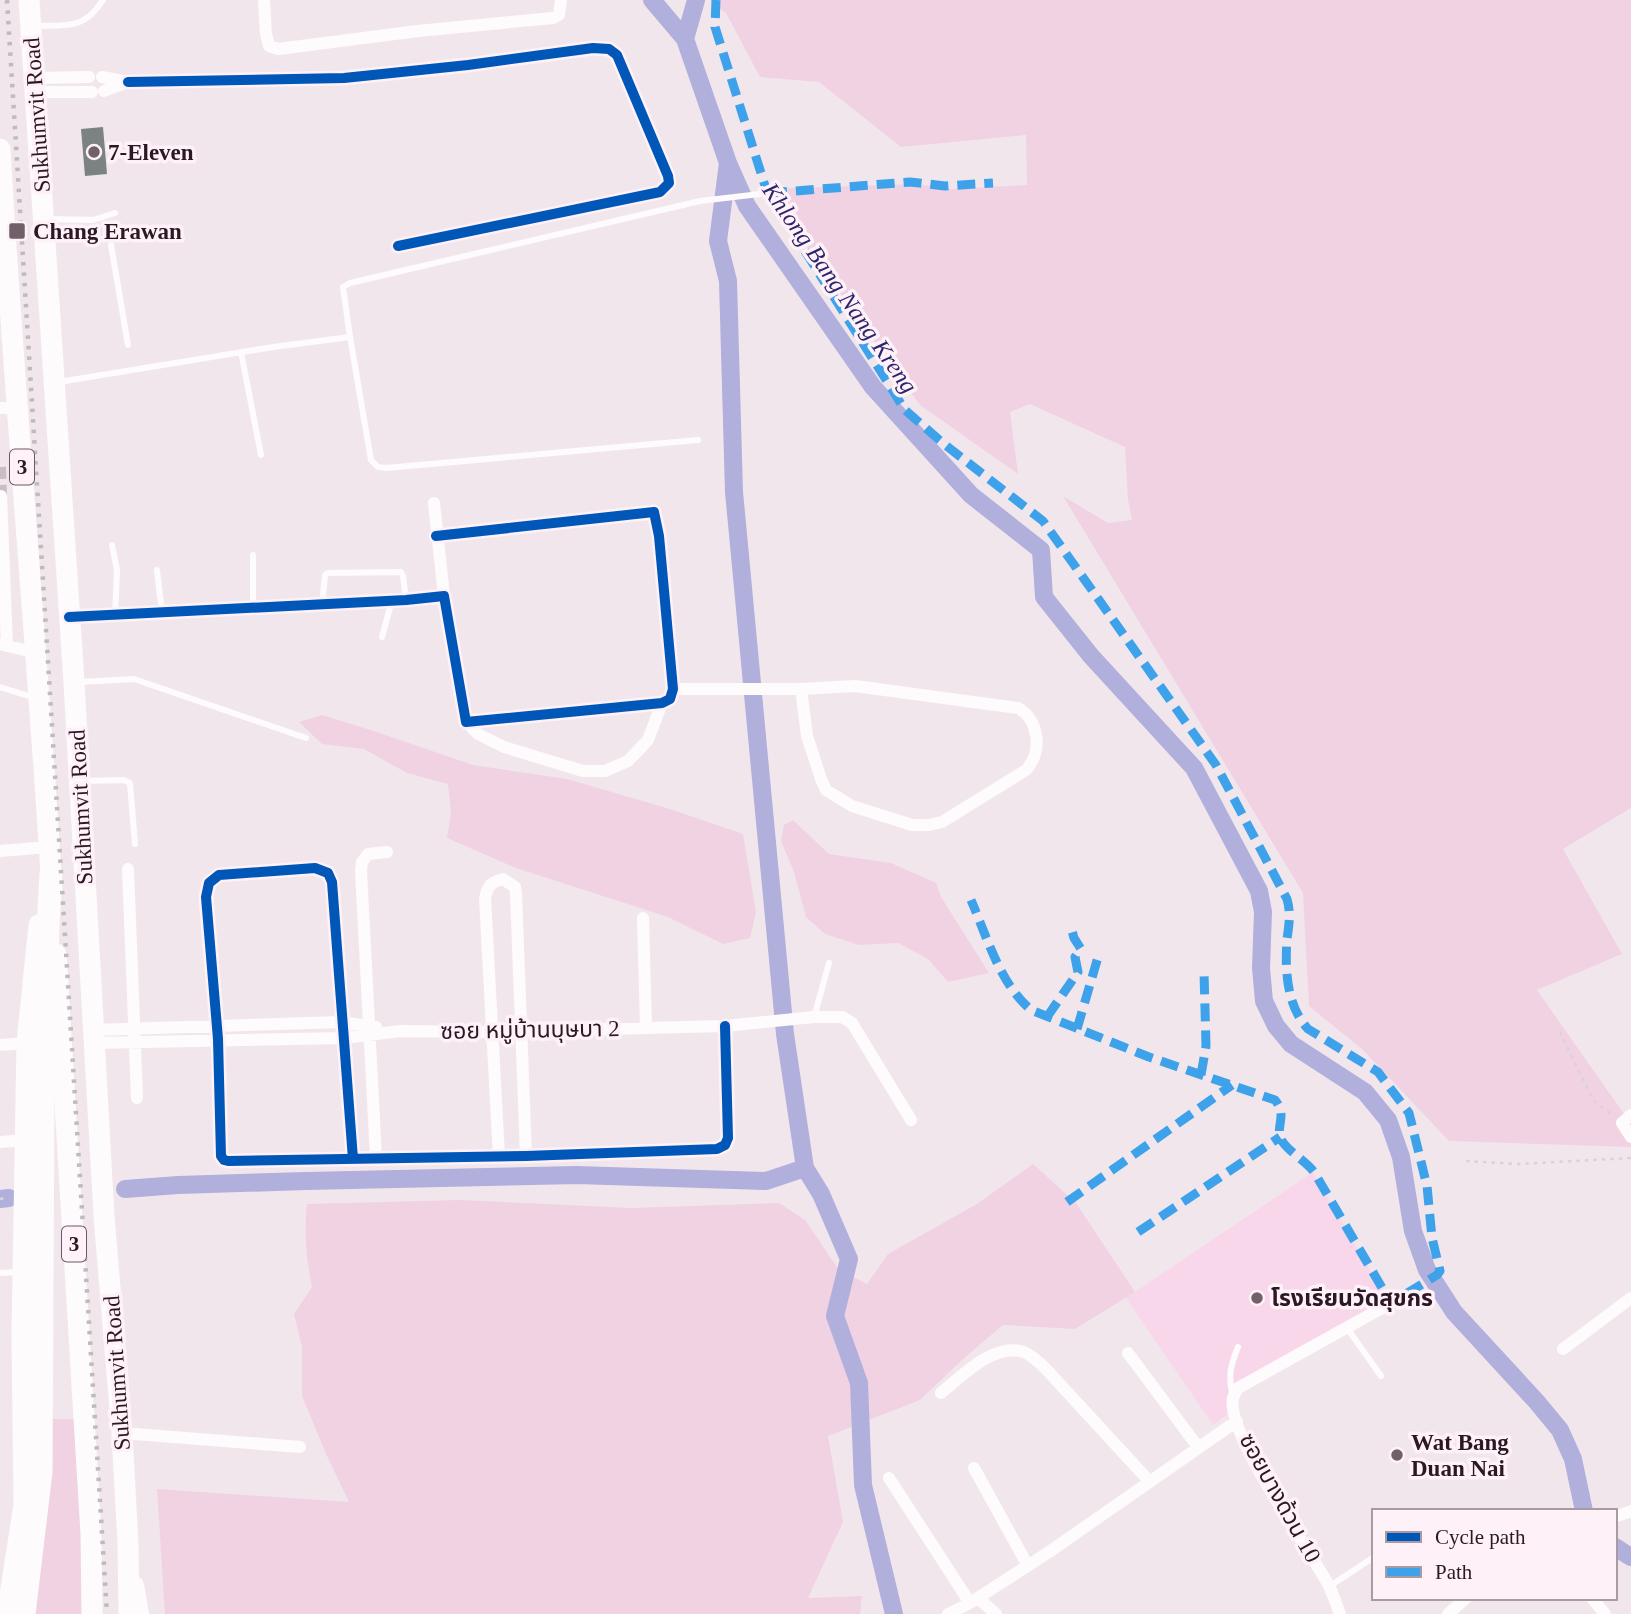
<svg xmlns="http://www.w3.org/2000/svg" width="1631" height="1614" font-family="'Times New Roman','Noto Sans Thai',serif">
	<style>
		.built { fill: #f9d7ea }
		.green { fill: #f0d2e3 }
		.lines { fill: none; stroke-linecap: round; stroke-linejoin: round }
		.canal { stroke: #b1afdc; stroke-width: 18 }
		.building { fill: #7c8281 }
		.minor-tunnel { stroke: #cabdc5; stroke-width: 12; stroke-dasharray: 12 6; stroke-linecap: butt }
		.path { stroke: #d8d3d6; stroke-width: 2.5; stroke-dasharray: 3.5 5; stroke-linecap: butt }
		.service { stroke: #fdfbfc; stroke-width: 6 }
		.minor { stroke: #fdfbfc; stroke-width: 12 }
		.secondary { stroke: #fdfbfc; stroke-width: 18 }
		.trunk { stroke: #fdfbfc; stroke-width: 21 }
		.motorway { stroke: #fdfbfc; stroke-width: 23 }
		.rail { stroke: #bebbbd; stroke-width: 4.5; stroke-dasharray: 3.5 7; stroke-linecap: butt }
		.quiet { stroke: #3ea2eb; stroke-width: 9; stroke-dasharray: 18 9; stroke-linecap: butt }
		.cycleway-casing { stroke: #fef1f8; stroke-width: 15 }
		.cycleway { stroke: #0057b8; stroke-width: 10 }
		.poi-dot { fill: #715f6a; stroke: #fef1f8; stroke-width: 2.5 }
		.labels { text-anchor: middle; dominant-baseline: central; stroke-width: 7; stroke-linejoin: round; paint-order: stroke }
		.shield { fill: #fef1f8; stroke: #6b5864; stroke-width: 2 }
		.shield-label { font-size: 21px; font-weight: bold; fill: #2c1724 }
		.street-label { font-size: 23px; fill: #2c1724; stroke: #fef1f8 }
		.poi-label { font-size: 23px; font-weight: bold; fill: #2c1724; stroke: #fef1f8; text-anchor: start }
		.water-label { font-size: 24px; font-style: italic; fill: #2d256c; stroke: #fef1f8 }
	</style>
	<rect width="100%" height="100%" fill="#f2e6ed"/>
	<path class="built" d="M1313,1172L1387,1299L1230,1393L1227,1399L1231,1412L1213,1425L1126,1298Z"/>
	<path class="green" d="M710,0H1631V808L1563,849L1622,954L1537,990L1631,1124V1147L1449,1141L1363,1050L1309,1006L1303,893L1063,496L1108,523L1132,520L1128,500L1125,447L1030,404L1010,412L1018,474L920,405L766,189L916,184L952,189L1027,185L1026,135L901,147L819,82L760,77L726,13Z
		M322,715L374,731L473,765L567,779L670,809L743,834L756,912L750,938L723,944L668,917L516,868L447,838L451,812L448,784L407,773L364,749L322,744L299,722Z
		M793,820L829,854L891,863L936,883L941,897L989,973L948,982L928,959L898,943L859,945L825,934L806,917L794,872L781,841L784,825Z
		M1033,1164L1076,1203L1135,1292L1075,1329L1003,1325L963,1359L920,1400L828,1436L843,1522L808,1598L862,1596L860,1614H165L157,1489L349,1502L326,1454L302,1396V1347L294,1314L312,1287C306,1258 304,1233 307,1204L460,1200L631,1208L779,1203L805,1220L839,1270L867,1284L888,1254L977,1204Z
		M43,1419H83L91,1614H26Z"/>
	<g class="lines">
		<path class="canal" d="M652,0L685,39L728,163L747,206L873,387L971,495L1041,550L1044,597L1091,656L1194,768L1259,891L1263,912L1261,968L1264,1001L1276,1026L1291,1044L1365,1092L1388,1120L1401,1157L1413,1231L1427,1270L1454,1312L1536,1401L1560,1430L1573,1459L1584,1511
			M685,39L696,0
			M728,163L718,241L728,281L734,492L785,1034L805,1168L821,1194L849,1259L835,1316L859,1383L863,1485L894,1614
			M125,1189L178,1185L306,1181L577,1175L766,1181L805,1168
			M0,1199L9,1198
			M1615,1547L1631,1557"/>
	</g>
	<path class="building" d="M103,127L107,174L85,176L81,129Z"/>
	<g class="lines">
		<path class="minor-tunnel" d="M0,467L1,496"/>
		<path class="path" d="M1560,1032L1593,1100L1611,1114
			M1466,1161L1518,1164L1631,1158
			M0,1199L8,1198"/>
		<path class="service" d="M35,26C67,25 84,30 103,0
			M48,219L93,220L115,213
			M111,245L128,345
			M350,337L371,460L378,467L386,468L698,440
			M241,352L261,455
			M59,382L273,347L350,337L343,287L350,283L700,201L769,193
			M112,545L117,570L115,615
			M253,555V608
			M157,570L162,613
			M322,605L325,575L328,573L401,572L403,576L406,600
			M382,637L392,600
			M79,682L134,679L306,738
			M0,687L35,698
			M83,781L124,780L130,783L135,844
			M814,1017L829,963
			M0,1273L18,1272
			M1347,1328L1381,1376
			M1232,1393C1228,1375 1231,1364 1238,1347
			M1330,1586L1374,1557"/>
		<path class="minor" d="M264,0L266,34L269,46L278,49L418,31L553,18L559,15L561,0
			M102,77L128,82L104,91
			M35,78L89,77
			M128,82L344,78L468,65L593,48L609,49L617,55L668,176L669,183L660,192L398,246
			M36,92H92
			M0,408H17
			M1,496L7,646
			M434,503L444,596
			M69,617L406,600L444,596L466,722L662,703L670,699L673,689L659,536L654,512L436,536
			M0,644L37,653
			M673,689H801L807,736L821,779L826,790L852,806L912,825H929L942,822L1026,770C1043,752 1039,719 1018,708L855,686L801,689
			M466,722L478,734L504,747L583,771H605L628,761L648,740L662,703
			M0,851L49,847
			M128,869L137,1098
			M643,918L646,1028
			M93,1030L341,1022L376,1027
			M93,1043L343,1038L401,1031L491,1032L725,1026L814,1017H842L852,1023L911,1120
			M0,1045L27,1043
			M1631,1115L1622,1123L1631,1137
			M0,1142L26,1140
			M499,1156L485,899C487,886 491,882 503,879L515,887L516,894L526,1156
			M376,1158L361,871L362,862L368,854L387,852
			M353,1159L332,882L328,873L315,868L219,875L209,883L206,897L218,1039L221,1156L224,1160L228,1161L526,1156L717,1149L725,1145L728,1138L725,1026
			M1563,1349L1631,1298
			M1128,1353L1198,1447
			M941,1393C961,1377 994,1342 1024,1352C1033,1356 1040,1363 1046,1369L1150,1482
			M122,1433L300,1447
			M974,1468L1028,1566
			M889,1478L970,1603
			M1615,1517L1631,1511
			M978,1598L996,1614
			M1592,1598L1605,1614
			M948,1614L970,1603L1049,1552L1237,1421
			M1340,1614C1336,1604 1333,1593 1328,1584C1309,1549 1225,1432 1233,1398C1234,1395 1236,1391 1238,1388L1391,1303
			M1448,1614L1466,1598"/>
		<path class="secondary" d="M135,1585L140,1614"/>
		<path class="trunk" d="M29,0L74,682L104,1216L122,1433L128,1544L129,1614
			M0,149C14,396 37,643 52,890
			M56,954L91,1534L92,1614
			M7,1614L24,1505L22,1334L27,1043L39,925"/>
		<path class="motorway" d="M24,1614L41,1472L43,1096L48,926L51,874"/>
		<path class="rail" d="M7,0L107,1614"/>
		<path class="quiet" d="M716,0L715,27L766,189L905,410L944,444L1043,521L1216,765L1287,899C1291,913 1289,925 1287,939C1285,969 1286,1005 1308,1029L1378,1072L1409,1113L1427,1186L1432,1238L1440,1271L1437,1275L1391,1303L1314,1172C1306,1161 1286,1150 1281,1139C1275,1126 1288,1116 1275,1100L1149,1057L1031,1010C1000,984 987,937 971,900
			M769,193L910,182L945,186L993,183
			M1047,1017L1078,972L1075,957L1081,949L1074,938L1071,927
			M1077,1029L1098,957
			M1201,1075L1206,1046L1204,972
			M1067,1202L1232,1085
			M1138,1232L1280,1137"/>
		<g class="cycleway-casing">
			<path id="cycleway" d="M128,82L344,78L468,65L593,48L609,49L617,55L668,176L669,183L660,192L398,246
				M69,617L406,600L444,596L466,722L662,703L670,699L673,689L659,536L654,512L436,536
				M353,1159L332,882L328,873L315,868L219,875L209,883L206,897L218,1039L221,1156L224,1160L228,1161L526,1156L717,1149L725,1145L728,1138L725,1026"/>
		</g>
		<use href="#cycleway" class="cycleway"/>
	</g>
	<g class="poi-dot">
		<circle cx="94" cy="152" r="7"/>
		<rect x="8" y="222" width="18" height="18" rx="3.5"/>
		<circle cx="1257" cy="1298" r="7"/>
		<circle cx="1397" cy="1455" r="7"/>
	</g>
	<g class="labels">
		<g class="shield">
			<rect x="10" y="449.5" width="24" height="35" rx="5"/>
			<rect x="62" y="1226.5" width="24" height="35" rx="5"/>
		</g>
		<g class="shield-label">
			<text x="22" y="467">3</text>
			<text x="74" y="1244">3</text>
		</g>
		<g class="street-label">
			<text transform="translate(37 115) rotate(-94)">Sukhumvit Road</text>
			<text transform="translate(81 807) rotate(-93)">Sukhumvit Road</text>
			<text transform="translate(530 1030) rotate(-1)">ซอย หมู่บ้านบุษบา 2</text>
			<text transform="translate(117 1373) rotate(-94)">Sukhumvit Road</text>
			<text transform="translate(1280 1498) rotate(61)">ซอยบางด้วน 10</text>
		</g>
		<g class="poi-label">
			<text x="108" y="152">7-Eleven</text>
			<text x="33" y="231">Chang Erawan</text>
			<text x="1271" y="1298">โรงเรียนวัดสุขกร</text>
			<text x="1411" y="1442">Wat Bang<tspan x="1411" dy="26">Duan Nai</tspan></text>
		</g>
		<g class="water-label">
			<text transform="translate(840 288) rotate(55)">Khlong Bang Nang Kreng</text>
		</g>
	</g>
	<rect x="1372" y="1509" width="245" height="91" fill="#fef1f8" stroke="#aa9aa3" stroke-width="2"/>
	<rect x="1386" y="1532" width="35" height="10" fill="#0057b8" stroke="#aa9aa3" stroke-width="2"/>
	<text x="1435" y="1544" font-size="21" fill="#2c1724">Cycle path</text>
	<rect x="1386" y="1567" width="35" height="10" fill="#3ea2eb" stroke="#aa9aa3" stroke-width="2"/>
	<text x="1435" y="1579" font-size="21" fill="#2c1724">Path</text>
</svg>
